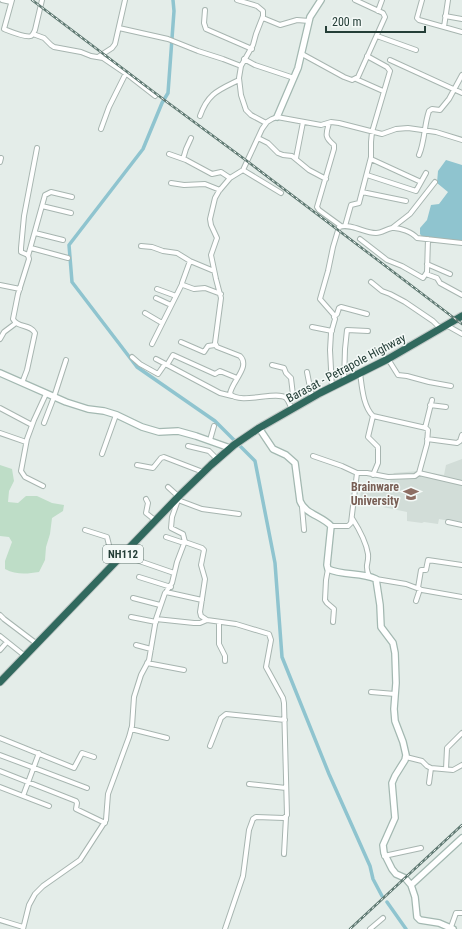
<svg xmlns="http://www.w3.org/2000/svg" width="462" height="929" font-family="'Roboto Condensed',sans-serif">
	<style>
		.built { fill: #d2ddd8 }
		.green { fill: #beddc7 }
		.water { fill: #8fc4cf }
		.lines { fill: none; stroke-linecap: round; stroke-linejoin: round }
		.canal { stroke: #8fc4cf; stroke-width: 3.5 }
		.street-casing { stroke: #a7b5b0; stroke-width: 6 }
		.secondary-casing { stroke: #a3b8b1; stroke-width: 8 }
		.highway-casing { stroke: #c2c9c7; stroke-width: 9 }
		.street { stroke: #fff; stroke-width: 4 }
		.secondary { stroke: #fff; stroke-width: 5.5 }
		.highway { stroke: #31695e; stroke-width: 7 }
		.rail-casing { stroke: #5f7972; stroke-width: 2.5 }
		.rail { stroke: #f4f9f7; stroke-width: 1; stroke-dasharray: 3; stroke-linecap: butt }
		.labels { text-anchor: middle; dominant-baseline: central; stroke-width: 3; stroke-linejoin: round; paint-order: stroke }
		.shield { fill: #f4f9f7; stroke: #627671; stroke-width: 1 }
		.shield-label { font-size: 11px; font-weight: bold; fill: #243e37 }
		.street-label { font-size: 12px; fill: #243e37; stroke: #f4f9f7 }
		.education-label { font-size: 12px; font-weight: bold; fill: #785e54; stroke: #f4f9f7; text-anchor: end }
	</style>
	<rect width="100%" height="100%" fill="#e4ede9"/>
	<path class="built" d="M462,459V523L439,519L438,524L424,522L422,523L407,521V512L383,507V501L370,499L360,500L361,484L389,488L391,477L394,473L419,471L444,475L446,465Z"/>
	<path class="green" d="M0,465L12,469L14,481L9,491L8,502L18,503L26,496H37L52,503L64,505L63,511L52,518L50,534L46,547L45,560L39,572C27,574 16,575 5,569V561L12,542L9,537L0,536Z"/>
	<path class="water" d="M446,160L462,165V241L457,240L453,243L424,239L420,234V228L427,220L431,205L439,204L448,192L437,183L438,171Z"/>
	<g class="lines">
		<path class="canal" d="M173,0L174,11L168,93L162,103L143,149L69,245L72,282L137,367L215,421L234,440
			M238,444L255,461L275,563L282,657L329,774L370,866L373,879L382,896
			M387,902L406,929"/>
		<g class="street-casing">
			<path id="street" d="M2,0L11,2
				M12,0L4,29C9,31 26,38 31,36C33,35 34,32 35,30L42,0
				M237,0L257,6L263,11V16L256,34L253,45L241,66L239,78L241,95L246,110L251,115L266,123
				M422,0L417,18L419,20L462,32
				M205,10L204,23L206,29L252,49
				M378,11L382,0
				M445,16L462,19
				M263,18L280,25L297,20L309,21
				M444,27L448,0
				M119,28L168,39L198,51L223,59L241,66
				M33,34L44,38L51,45L54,47L81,52L91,56L103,58L128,75L155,96
				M377,36L416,50
				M302,54L344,77L352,80L358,77L385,17L383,13L355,0
				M98,57L112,48L115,44L125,0
				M244,59L255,65L294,78
				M390,60L462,93
				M356,79L383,91
				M200,116C208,93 219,90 239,80
				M329,123C326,134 324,137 334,145V149L317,207L319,210L341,226
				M101,129L109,107L126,73
				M258,138L268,143L278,153L283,155L292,156L309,170L326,179
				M169,154L186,160L212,174L221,172L230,178
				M419,155C425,141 424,125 429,111L432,109L440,110L449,99L462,75
				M296,158L303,122
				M183,159L186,149L191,138
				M371,159L421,182
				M0,162L1,158
				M243,170L281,193
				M367,175L416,191L426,173
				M171,183L184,185L205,184L220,190
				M362,192L406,201
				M42,206L71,213
				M345,226L351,205L359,203L371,157V142L372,132L390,71L387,67L367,56
				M392,228L410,214L435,182
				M35,233L63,240
				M360,239L387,260L402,266L423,278L427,272L428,239
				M141,246L152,247L163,251L177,253L190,261L214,271
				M31,248L68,258
				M28,256L45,195L51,192L72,197
				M190,261L182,283L183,285L194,289L205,288L221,294
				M427,264L450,274
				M426,274L437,278L440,283L462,295
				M371,282L382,291L390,294L405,302L433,321L440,328
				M0,285L20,289
				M157,289L176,296
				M156,298L171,305
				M145,313L162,323
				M334,317L337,314L339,308L341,307L367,314
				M446,325L462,334
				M312,327L332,331
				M0,339L4,332L16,323
				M181,342L204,352L208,346L215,345
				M152,344L182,284
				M132,357L140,364L158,374L165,364
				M156,359L220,393L232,396
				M388,359L398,375L407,376L429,382L451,386
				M167,365L173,355L215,374L220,371L237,378
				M272,365L284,368L286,373L291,378L293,395L292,397L287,398
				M307,372L312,398
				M344,381L345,349L347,330L368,331
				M22,383L27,370L35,333C31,324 17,328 13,319L18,294L29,259L28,255L21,252V248L24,216L37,148
				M332,388L330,350L331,333L335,319L334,315L320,299L328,271L333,247L339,227C351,223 364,233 376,233C382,233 386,229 392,228C400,227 413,233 417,238L462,243
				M430,405L446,407
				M0,408L32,425
				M292,409C290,406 289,401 286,398C277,390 241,405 230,394C231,382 251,367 240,356L217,347L215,343L221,298L216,279L211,255L217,238L211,225L210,219L215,198L219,191L230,178L243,170L262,129L267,122L272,119L277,117L321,125L331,122L339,123L382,134L396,129L408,128L436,132L462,140
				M373,416L368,437L378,447V463L373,475
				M44,423L54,397L66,360
				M425,428L432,400
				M0,433L26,442
				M427,439L457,443L460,441L462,435
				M210,440L214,426
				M188,446L209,451L217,459
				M102,454L116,415
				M313,456L342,466L357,473
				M137,465L153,468L161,458L164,457L203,472
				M419,473L462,483
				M43,486L25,477L21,471L27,439L34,420L46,394
				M168,487L179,497
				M146,499L148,503L146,513L156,521
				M178,500L172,517L171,528L183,534L185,542L202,548L204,550L201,565L205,579L200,612L201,616L207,620L236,624L269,634L271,640L266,667L283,698L284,703L287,815L284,818L256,817L253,819L249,830L243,876L225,929
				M178,500L202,509L239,514
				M302,507L304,530
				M352,518C359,529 366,541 368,554C369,565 364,564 369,576
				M448,522L462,525
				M331,526H348L351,523L357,473H367L388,477L415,476L419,473L427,444L428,430L426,428L373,416C363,406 362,387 360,373
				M85,530L107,537L110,549L119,558
				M166,537L184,543
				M122,555L174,573
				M328,569L326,580L325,600L327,603L334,609L333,622
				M139,577L171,587
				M376,579L406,584L422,590L462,597
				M418,588L421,570H426L428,560L462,565
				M166,592L172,583L177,562L185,541
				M133,598L160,605
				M416,601L420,589
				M0,615L4,619L37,644
				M131,617L156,622
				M156,619L194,623H200L207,620
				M219,622V644L225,656V661
				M0,636L25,656
				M136,645L151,649
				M0,650L7,642
				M147,663L184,670
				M371,692L395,694
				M131,729L167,738
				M0,738L74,768L82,753L94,757
				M210,746L221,718L226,714L285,720
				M0,755L87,788
				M406,757L422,761L427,766L431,768L453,770L462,765
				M446,769L447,748L462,733
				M0,771L76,801L77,803L76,809L105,823
				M429,783L431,768
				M249,784L286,788
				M0,787L49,806
				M23,796L39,753
				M284,854L286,817
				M384,856L421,848
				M0,920L23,927
				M451,927L456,913H462
				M23,929L29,905L35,894L43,886L80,860L106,820L108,794L129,737L132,726L134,697L141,675L149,660L156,619L165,593L166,592L202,600
				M370,929L383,918"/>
		</g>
		<g class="secondary-casing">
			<path id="secondary" d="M277,117L298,68L310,17L321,0
				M0,373L66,402L88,409L104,411L117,415L142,427L159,432L178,431L196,436L230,448
				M259,428L273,449L286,455L295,463L300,501C305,514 322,516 331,526L327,565L328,569C343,576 361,572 376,579L380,605L381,627L393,643L395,653L396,683L394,709L395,721L403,742L406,755L405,760L395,776L392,783L395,818L383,845L384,853L392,869L396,874L405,878L411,885L415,897L417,917L420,920L439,923L453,929
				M411,885L462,838"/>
		</g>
		<g class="highway-casing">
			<path id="highway" d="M0,682L180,495L211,465L234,445L259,428L320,393L388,359L462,316"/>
		</g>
		<use href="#street" class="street"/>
		<use href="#secondary" class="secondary"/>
		<use href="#highway" class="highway"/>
		<g class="rail-casing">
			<path id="rail" d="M32,0L167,102L247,161L462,324
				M350,929L462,825"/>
		</g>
		<use href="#rail" class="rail"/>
	</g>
	<defs>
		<g id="university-bare" transform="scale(1.2)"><path d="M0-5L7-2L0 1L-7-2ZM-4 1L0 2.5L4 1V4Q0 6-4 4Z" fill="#8d6e63" stroke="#f4f9f7" stroke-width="2.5" paint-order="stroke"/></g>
	</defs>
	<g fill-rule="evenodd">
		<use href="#university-bare" x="411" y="494"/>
	</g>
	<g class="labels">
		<rect class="shield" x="103" y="545" width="40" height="18" rx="3"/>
		<g class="shield-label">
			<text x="123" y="554">NH112</text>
		</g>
		<g class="street-label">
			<text transform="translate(346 368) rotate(-28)">Barasat - Petrapole Highway</text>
		</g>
		<g class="education-label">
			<text x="399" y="487">Brainware<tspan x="399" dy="14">University</tspan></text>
		</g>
	</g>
	<path d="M326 26v6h99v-6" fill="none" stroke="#243e37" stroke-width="2"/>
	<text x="332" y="26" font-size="12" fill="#243e37" stroke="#f4f9f7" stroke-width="3" paint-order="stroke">200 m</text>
</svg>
